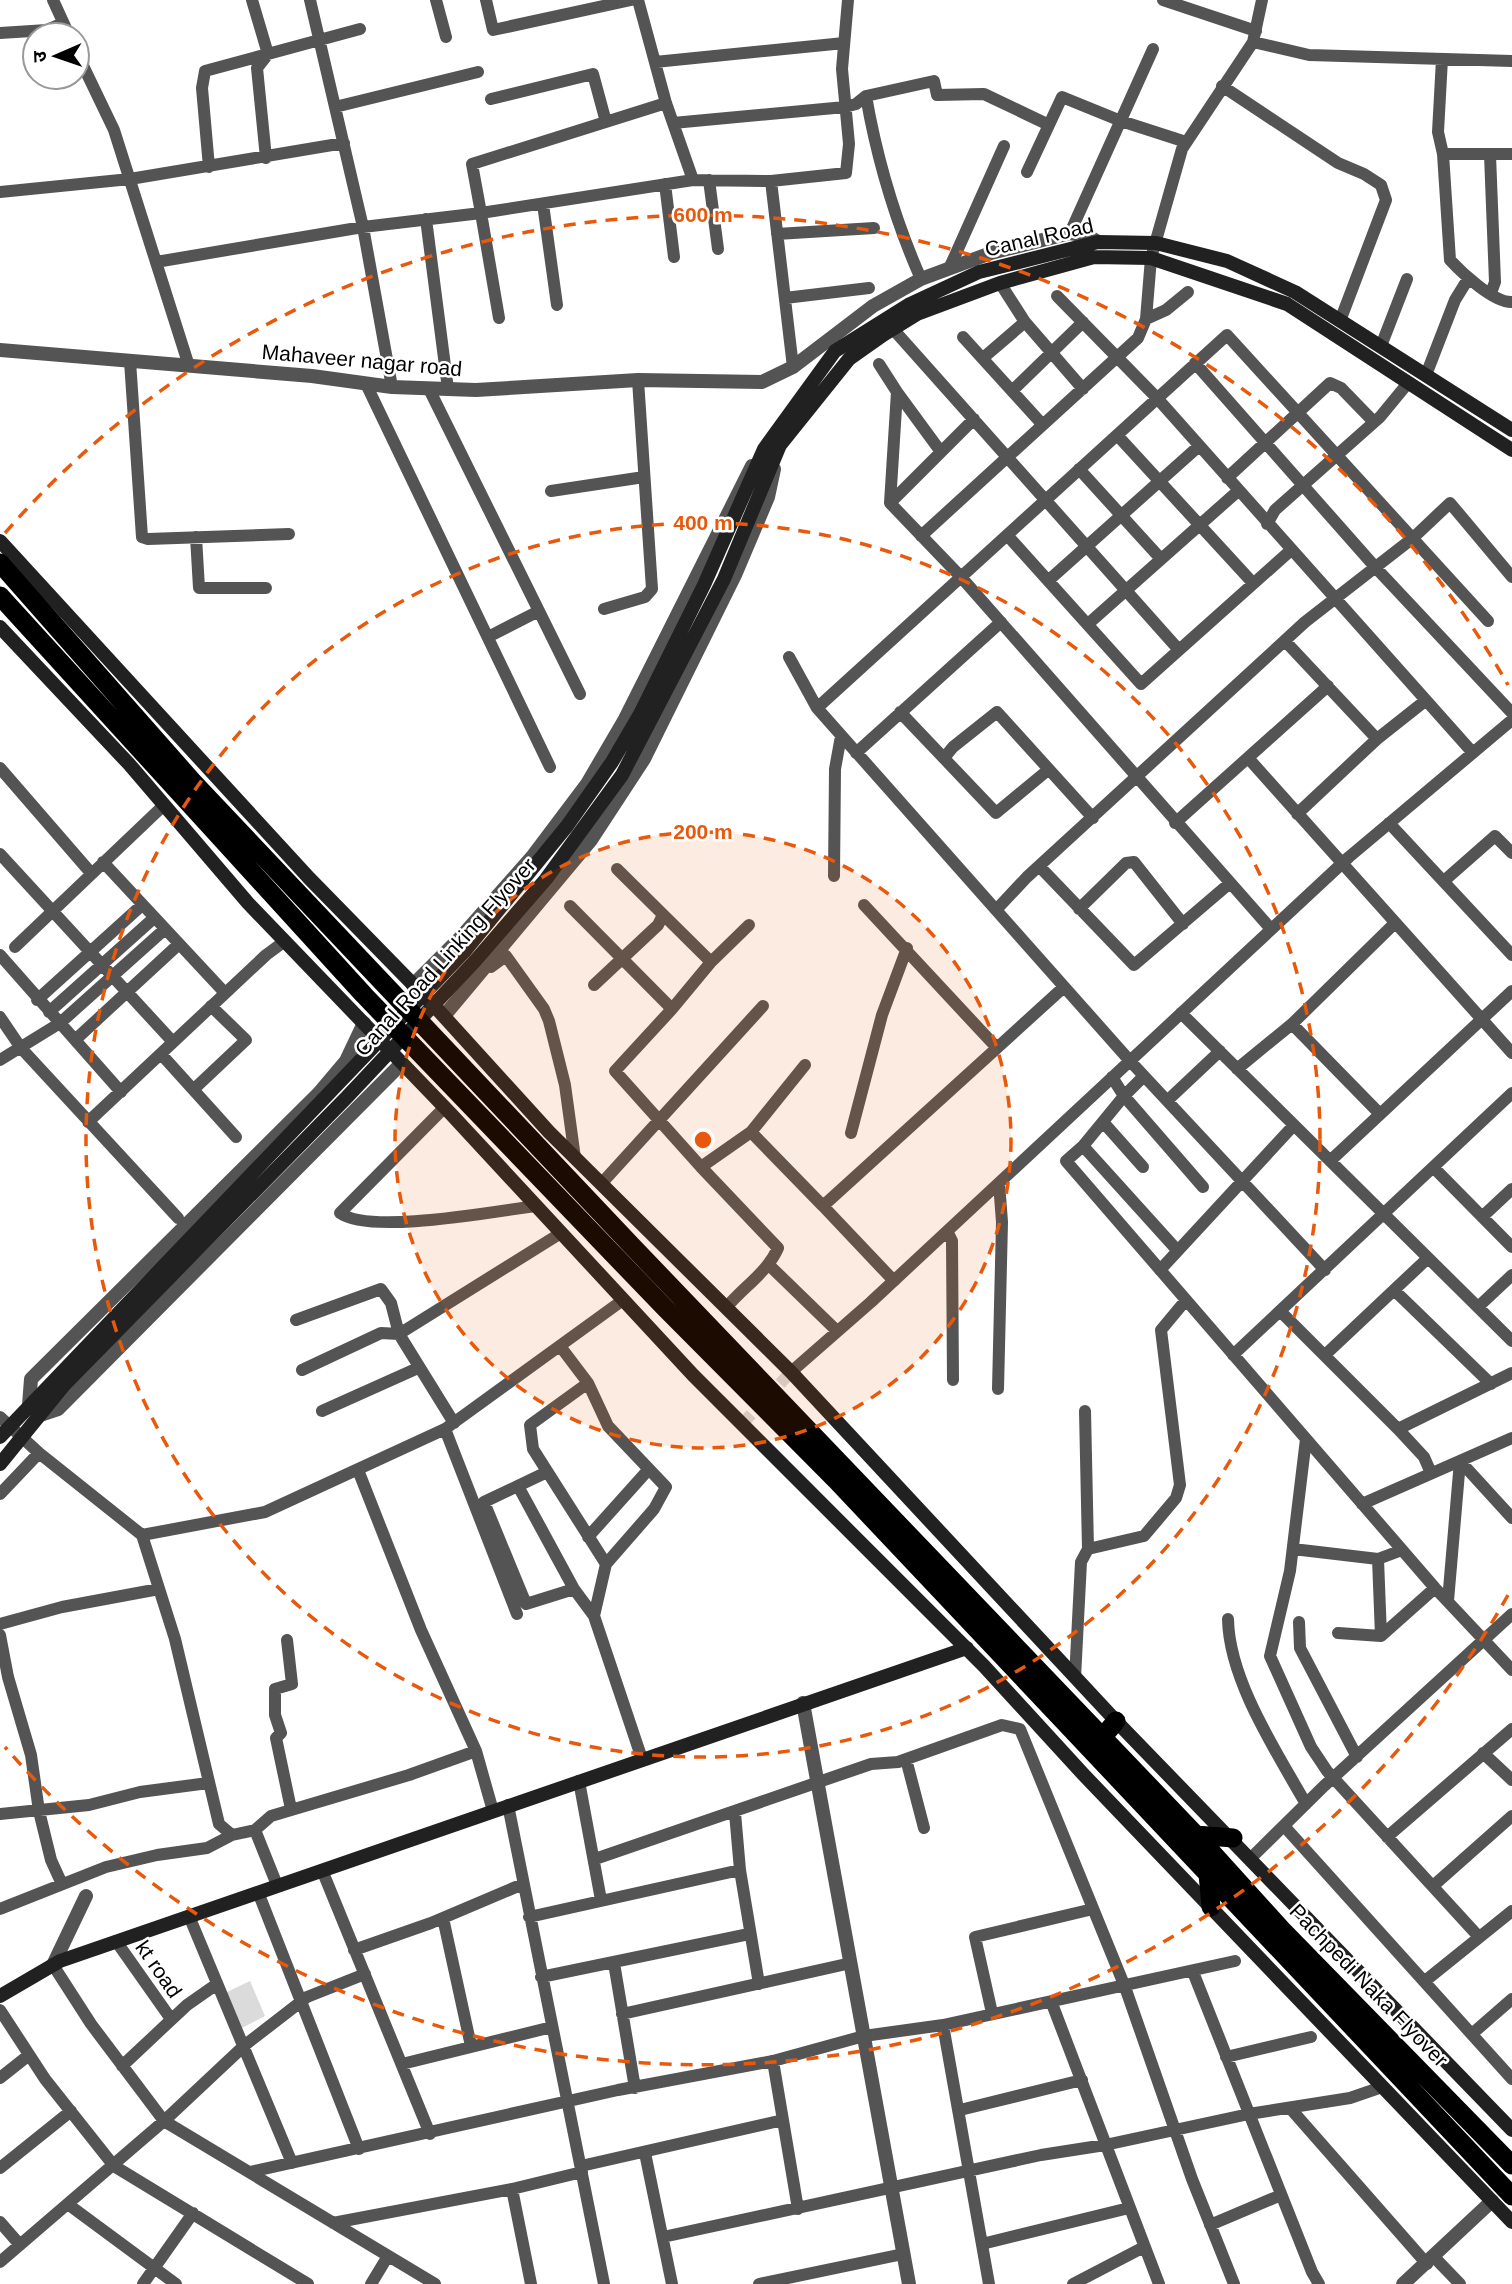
<svg xmlns="http://www.w3.org/2000/svg" width="1512" height="2284" font-family="Helvetica,'Noto Sans Devanagari',sans-serif">
	<style>
		.green { fill: #dbdbdb }
		.lines { fill: none; stroke-linecap: round; stroke-linejoin: round }
		.minor-tunnel { stroke: #d9d9d9; stroke-width: 12; stroke-dasharray: 12 6; stroke-linecap: butt }
		.minor { stroke: #545454; stroke-width: 12 }
		.tertiary { stroke: #545454; stroke-width: 14 }
		.secondary { stroke: #212121; stroke-width: 14 }
		.trunk { stroke: #000; stroke-width: 19 }
		.ring { fill: none; stroke: #e8590c; stroke-width: 3.5; stroke-dasharray: 12 9 }
		.labels { text-anchor: middle; dominant-baseline: central; stroke-width: 5; stroke-linejoin: round; paint-order: stroke }
		.street-label { font-size: 21px; fill: #000; stroke: #fff }
		.centre { fill: #e8590c; stroke: #fff; stroke-width: 3.5 }
		.ring-label { font-size: 21px; text-anchor: middle; font-weight: bold; fill: #e8590c; stroke: #fff; stroke-width: 5; stroke-linejoin: round; paint-order: stroke }
	</style>
	<rect width="100%" height="100%" fill="#fff"/>
	<path class="green" d="M250,1981L265,2016L240,2029L225,1993Z"/>
	<g class="lines">
		<path class="minor-tunnel" d="M743,1423L791,1372"/>
		<path class="minor" d="M53,0L69,35
			M252,0L268,54L257,68L266,158
			M436,0L446,37
			M486,0L493,30L631,0
			M638,0L666,103L693,180
			M1163,0L1256,31
			M0,33L47,30L63,23
			M1253,42L1309,55L1512,61
			M77,53L114,130L189,366
			M1442,59L1438,132L1443,154L1450,260C1462,273 1494,303 1512,302
			M655,62L844,43
			M1222,86L1338,163L1364,174L1381,185L1386,200L1340,321
			M866,96L934,81L937,95L984,94L1049,125
			M491,99L593,74L606,122
			M335,107L478,72
			M673,123L845,107L856,104L866,96C877,159 895,220 921,279
			M1443,154H1512
			M1490,155L1495,282L1491,293
			M209,167L202,88L205,71L360,29
			M1027,172L1062,97L1121,121L1186,142
			M709,180L718,249
			M771,181L846,173L849,144L842,69L848,0
			M665,184L674,257
			M0,192L130,179L344,143
			M543,204L557,305
			M426,219L448,389
			M1070,233L1153,49
			M777,234L874,228
			M156,262L363,227L310,0
			M949,269L1004,146
			M1000,283L1025,322L1083,389
			M1057,296L1157,398L1473,753
			M785,298L869,288
			M499,318L481,213L693,180L771,181L793,367
			M1146,319L1166,310L1188,292
			M893,329L1179,650
			M963,337L1042,424
			M1381,346L1407,279
			M983,358L1025,322
			M130,361L142,537L148,539L289,534
			M1195,363L1376,568L1512,713
			M879,364L897,392L890,503L961,577L1271,929
			M1426,375L1455,300L1468,279
			M366,384L550,767
			M392,387L363,227L481,213L472,164L666,103
			M429,389L580,694
			M1012,391L1083,322
			M897,392L941,452
			M1117,435L1252,582
			M1079,469L1161,559
			M1227,478L1330,383L1341,388L1373,421
			M551,491L644,477
			M890,503L974,419
			M1267,524L1275,510L1380,417L1408,383
			M1007,535L1141,684L1290,551
			M921,536L1138,338L1146,319L1151,258L1182,149L1253,42L1262,0
			M196,537L199,588H266
			M1049,580L1199,446
			M604,609L645,597L652,589L638,380
			M1088,624L1238,491
			M488,637L539,611
			M1285,641L1377,739
			M789,657L817,708
			M900,712L996,813L1048,770
			M856,753L1001,622
			M944,758L953,747L997,712L1093,818
			M1249,759L1512,1053
			M0,768L91,873
			M1297,814L1377,739L1425,701
			M1175,823L1328,686
			M1389,823L1512,955
			M0,854L173,1042
			M103,862L225,993
			M1039,866L1134,965L1230,883
			M617,869L711,962
			M834,876L835,769L841,736
			M1445,880L1495,836L1512,853
			M864,905L997,1048
			M570,906L672,1009L615,1071L701,1167L751,1132
			M1079,909L1126,863L1134,862L1183,924
			M996,910L1027,877L1305,622L1413,538L1450,503L1512,577
			M15,947L164,805
			M0,955L121,1092
			M491,967L506,956L544,1009L549,1021L565,1085L575,1158
			M594,985L658,925L663,915
			M37,1000L142,905
			M672,1009L711,962L749,925
			M49,1012L154,918
			M1181,1013L1512,1341
			M0,1017L21,1048L178,1218
			M1292,1024L1379,1113
			M75,1040L179,944
			M161,1054L236,1137
			M0,1060L60,1023L165,929
			M805,1065L751,1132L823,1206L1064,987
			M1237,1069L1292,1024L1395,923
			M1144,1076L1124,1096L1203,1187
			M194,1089L246,1040L211,1006
			M1168,1100L1220,1051
			M445,1107L340,1213C370,1235 496,1211 536,1206
			M88,1122L266,955L285,941
			M1103,1122L1143,1167
			M851,1133L882,1015L907,948
			M1083,1146L1124,1096L1112,1077
			M1330,1161L1512,991
			M701,1167L778,1248C767,1273 743,1287 726,1308
			M1434,1168L1512,1247
			M601,1184L763,1006
			M823,1206L894,1281
			M1482,1217L1512,1189
			M947,1231L952,1241L953,1380
			M1177,1250L1083,1146L1066,1161L1435,1588L1512,1670
			M770,1266L837,1331
			M1160,1270L1294,1125
			M1325,1270L1130,1061L817,708L1227,335L1488,621
			M1394,1290L1491,1384
			M1478,1307L1512,1275
			M1280,1311L1398,1429L1424,1457L1431,1473
			M296,1320L381,1289L391,1303L399,1334L454,1423
			M560,1346L588,1383L608,1426L666,1487L654,1509L606,1564L594,1616L642,1759
			M1233,1355L1512,1093
			M1325,1355L1428,1258
			M302,1370L381,1333L399,1334L561,1233
			M791,1372L871,1302L1349,857L1512,720
			M588,1383L530,1425L533,1449L606,1564
			M998,1389L1002,1222L999,1183
			M322,1411L418,1368
			M0,1417L39,1453L142,1535L175,1639L219,1824L232,1835L255,1830L277,1885
			M445,1429L517,1614
			M1398,1429L1512,1373
			M1306,1439L1290,1571L1270,1656L1311,1747L1327,1771L1479,1937
			M358,1470L421,1630L476,1751L493,1811
			M547,1472L484,1502L526,1604L574,1589L594,1616
			M518,1486L574,1589
			M0,1494L39,1453
			M1362,1504L1512,1438
			M142,1535L265,1512L445,1429L623,1300
			M588,1537L649,1469
			M1088,1549L1144,1536L1176,1498L1180,1485L1161,1330L1186,1300
			M1293,1549L1378,1559L1402,1550
			M1378,1559L1381,1636L1435,1588
			M1448,1601L1460,1461L1512,1518
			M1228,1619C1229,1680 1276,1751 1306,1804
			M1299,1622L1300,1648L1357,1757
			M0,1624L62,1607L159,1589
			M1338,1633L1381,1636
			M0,1635L8,1677L31,1755L39,1811L51,1860L61,1882
			M287,1640L292,1684L275,1689V1715L281,1733L276,1738L291,1809
			M1075,1678L1081,1562L1088,1549L1085,1411
			M1483,1753L1512,1780
			M906,1759L924,1828
			M579,1781L601,1900
			M508,1805L604,2284
			M735,1813L740,1870L759,1984
			M0,1814L89,1805L140,1792L208,1783
			M1284,1826L1512,2079
			M255,1830L271,1816L409,1775L476,1751
			M1387,1837L1512,1729
			M1251,1858L1324,1786L1512,1614
			M595,1859L871,1764L898,1762L1002,1725L1020,1729L1125,1987L1192,2179L1234,2284
			M322,1870L430,2134
			M1433,1886L1512,1816
			M258,1892L359,2149
			M0,1909L106,1867L157,1855L207,1848L232,1835
			M189,1916L292,2163
			M529,1917L740,1870
			M443,1918L471,2046
			M116,1941L171,2019
			M354,1950L431,1923L523,1884
			M614,1963L635,2088
			M53,1965L91,2024L164,2121L435,2284
			M1193,1972L1312,2272L1319,2284
			M541,1977L749,1934
			M1425,1981L1512,1911
			M1051,2001L1159,2284
			M0,2010L45,2079L114,2166L308,2284
			M992,2013L975,1937L1093,1909
			M622,2014L851,1963
			M943,2025L989,2284
			M1473,2033L1512,1999
			M1226,2057L1311,2037
			M773,2061L798,2209
			M402,2064L552,2027
			M122,2066L187,2005L217,1984
			M0,2078L29,2055
			M1290,2108L1427,2264
			M960,2110L1082,2080
			M645,2153L672,2284
			M581,2166L783,2120
			M0,2168L71,2111
			M250,2172L618,2090L773,2061L864,2036L943,2025L1235,1961
			M512,2189L531,2284
			M69,2205L176,2284
			M0,2222L20,2245
			M333,2223L512,2189L582,2172
			M1210,2225L1281,2195
			M663,2237L1041,2155L1105,2145L1249,2114L1350,2098L1382,2087
			M982,2244L1129,2208
			M1434,2257L1460,2284
			M0,2262L164,2121L245,2045L307,1997L365,1974
			M143,2284L193,2213
			M371,2284L388,2256
			M759,2284L903,2254
			M1073,2284L1144,2247"/>
		<path class="tertiary" d="M0,350L312,376L392,387L476,390L638,380L762,382L793,367L873,306L921,279L991,253L1070,233L1088,236L1098,242
			M413,985L462,936L532,857L587,784L625,719L752,466
			M444,1016L591,840L644,759L735,575L768,497L774,469
			M29,1405L31,1379L319,1093L346,1061L364,1023
			M40,1415L58,1409L402,1063
			M803,1703L909,2284
			M53,1965L86,1896
			M1403,2284L1492,2201"/>
		<path class="secondary" d="M0,541L309,878L439,1011L549,1132L791,1372L1116,1721L1512,2130
			M0,627L129,764L248,903L451,1114L693,1375L984,1666L1083,1774L1512,2222
			M0,1437L464,952L567,826L612,762L640,714L704,585L764,449L835,351L910,304L979,272L1098,242L1156,243L1227,261L1295,292L1512,430
			M0,1464L64,1385L347,1097L475,961L546,879L622,775L724,579L780,445L849,359L883,335L917,314L1000,283L1094,257L1151,258L1287,304L1512,450
			M0,1996L60,1961L967,1648"/>
		<path class="trunk" d="M0,563L193,782L633,1247L1196,1835L1282,1930L1512,2165
			M0,596L364,995L665,1308L836,1480L1512,2196
			M1102,1738L1116,1721
			M1196,1835L1233,1838
			M1208,1874L1211,1907"/>
	</g>
	<circle cx="703" cy="1140" r="308" fill="#e8590c" fill-opacity=".12"/>
	<g class="ring">
		<circle cx="703" cy="1140" r="308"/>
		<circle cx="703" cy="1140" r="617"/>
		<path d="M1508 1595A925 925 0 0 1 5 1747M5 533A925 925 0 0 1 1508 685"/>
	</g>
	<g class="labels">
		<g class="street-label">
			<text transform="translate(1039 237) rotate(-13)">Canal Road</text>
			<text transform="translate(362 360) rotate(5)">Mahaveer nagar road</text>
			<text transform="translate(445 957) rotate(-48)">Canal Road Linking Flyover</text>
			<text transform="translate(159 1969) rotate(55)">kt road</text>
			<text transform="translate(1369 1985) rotate(46)">Pachpedi Naka Flyover</text>
		</g>
	</g>
	<circle cx="703" cy="1140" r="10" class="centre"/>
	<g class="ring-label">
		<text x="703" y="222">600 m</text>
		<text x="703" y="530">400 m</text>
		<text x="703" y="839">200 m</text>
	</g>
	<g transform="translate(56 56) rotate(268)"><circle r="33" fill="#ffffff" stroke="#999999" stroke-width="2"/>
	<path d="M0-5L12 26L0 18L-12 26Z" fill="#000000"/>
	<text y="-10" font-size="19" font-weight="bold" text-anchor="middle" fill="#000000">उ</text>
	</g>
</svg>
